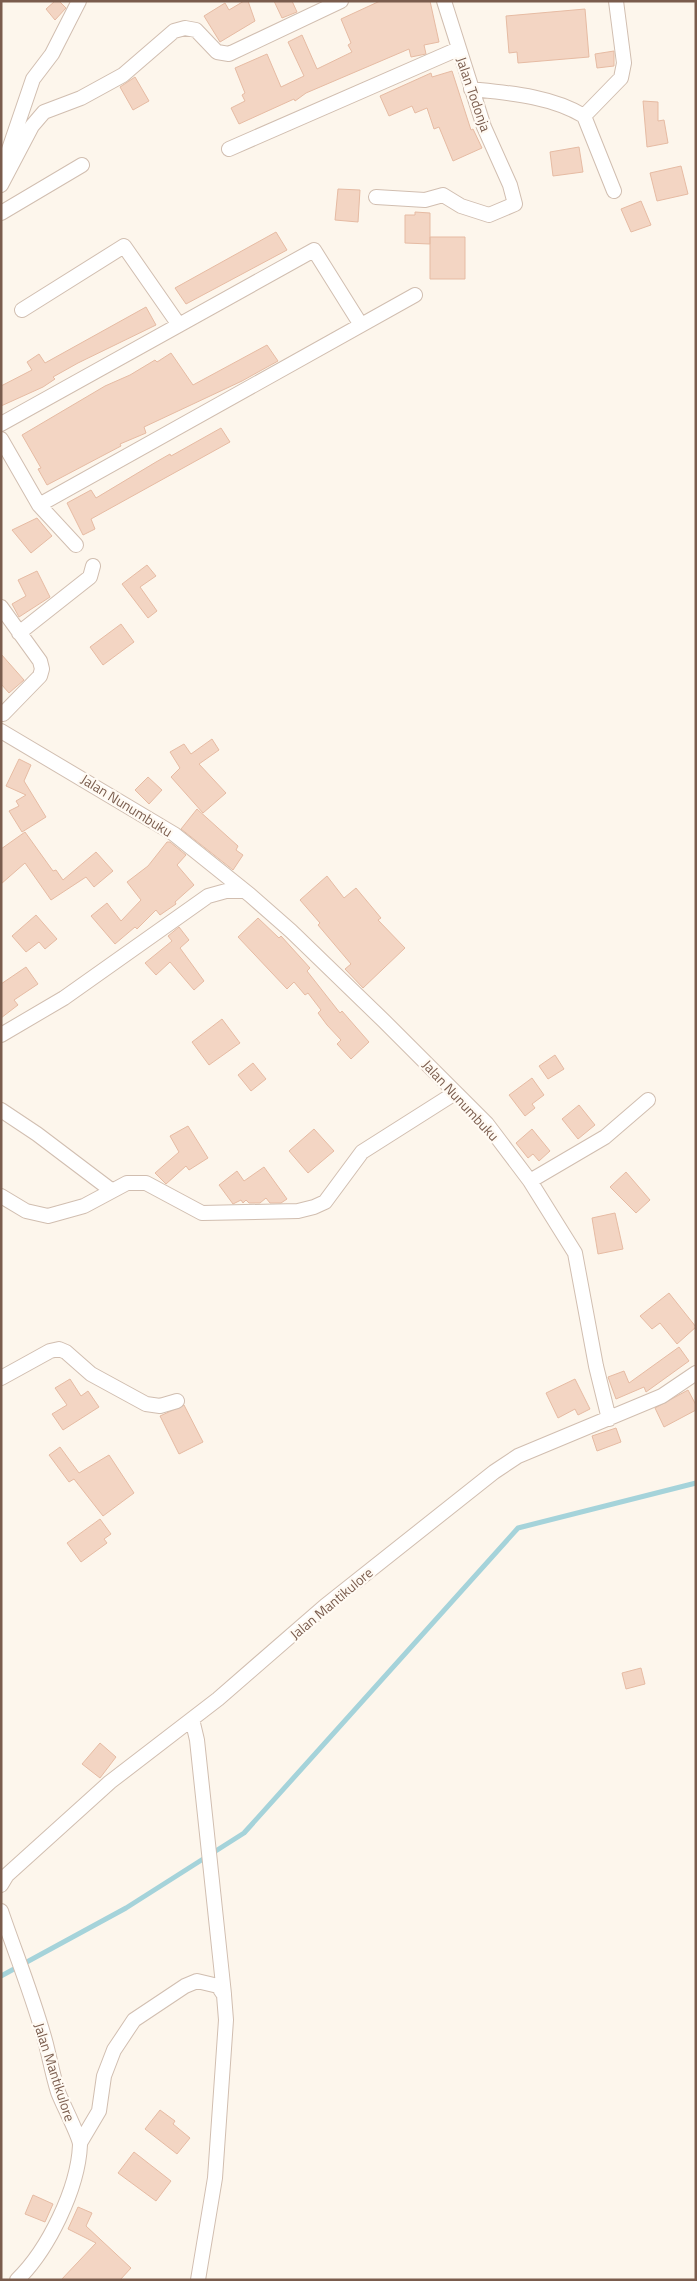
<svg xmlns="http://www.w3.org/2000/svg" width="697" height="2281" font-family="'Titillium Web',sans-serif">
	<style>
		.lines { fill: none; stroke-linecap: round; stroke-linejoin: round }
		.stream { stroke: #a5d3da; stroke-width: 5 }
		.building { fill: #f3d5c3; stroke: #e6bba3 }
		.street-casing { stroke: #d1beb0; stroke-width: 16 }
		.street { stroke: #fff; stroke-width: 14 }
		.labels { text-anchor: middle; dominant-baseline: central; stroke-width: 4.5; stroke-linejoin: round; paint-order: stroke }
		.street-label { font-size: 14px; fill: #7a5c4d; stroke: #fffaf3 }
	</style>
	<rect width="100%" height="100%" fill="#fdf6ec"/>
	<g class="lines">
		<path class="stream" d="M1,1976L126,1908L244,1833L518,1528L696,1483"/>
	</g>
	<path class="building" d="M55,1H59L66,8L55,20L46,9Z
		M244,1H248L255,21L220,42L204,16L225,3L229,10Z
		M274,1H292L297,12L282,18Z
		M380,1H430L439,42L424,45L426,54L411,57L409,49L306,93L295,101L294,99L239,124L231,108L245,101L242,95L245,93L235,68L267,54L281,87L304,76L288,42L302,35L317,69L352,52L348,45L351,43L341,19Z
		M585,9L589,57L518,63L517,52L509,53L506,16Z
		M614,51V66L597,68L595,54Z
		M452,71L471,130L473,129L482,148L453,161L439,127L434,129L427,108L415,113L412,106L389,116L380,96L431,73L432,77Z
		M135,77L149,101L133,110L120,87Z
		M643,101L658,102V121L664,120L668,143L647,147Z
		M579,147L583,172L553,176L550,152Z
		M681,166L688,194L657,201L650,173Z
		M338,189L360,190L358,222L335,220Z
		M641,201L651,225L631,232L621,209Z
		M415,212L430,213V244L405,243V215H415Z
		M276,232L287,250L186,304L175,288Z
		M430,237H465V279H430Z
		M146,307L156,325L78,363L53,377L55,379L43,387L1,406V386L32,370L27,362L39,354L45,363Z
		M267,345L278,361L242,381L144,427L146,433L120,444L121,446L47,485L38,469L41,468L22,435L105,386L130,375L155,360L157,362L171,353L193,385Z
		M221,428L230,442L91,519L95,529L83,535L67,503L91,490L96,498L156,462L170,454L171,456Z
		M37,518L52,536L31,553L12,530Z
		M147,565L156,576L140,587L157,611L148,618L122,584Z
		M37,571L50,597L19,617L12,604L26,596L18,580Z
		M121,624L134,642L103,665L90,647Z
		M1,654L24,680L9,693L1,684Z
		M212,739L219,750L199,764L226,793L203,813L171,777L180,768L170,752L184,744L191,754Z
		M19,759L31,765L24,781L46,817L22,832L9,811L19,806L16,801L26,795L6,786Z
		M148,777L162,790L149,804L135,790Z
		M197,809L238,846L236,850L243,855L233,870L181,829Z
		M25,832L53,871L56,870L63,880L96,852L113,871L94,887L86,877L51,900L25,863L1,884V849Z
		M167,842H170L186,855L177,865L194,885L175,902L176,904L160,915L156,910L137,929L135,927L115,944L91,916L107,903L121,921L141,900L127,882L148,866Z
		M327,876L344,898L356,888L381,918L378,920L405,948L363,988L345,969L351,964L318,925L320,923L300,900Z
		M36,915L57,939L45,949L39,942L26,952L12,936Z
		M258,918L279,938L281,936L310,968L307,971L340,1013L342,1011L369,1042L351,1059L337,1044L341,1040L327,1025L318,1013L321,1010L308,993L305,995L294,982L287,989L238,937Z
		M179,927L189,940L180,948L204,981L194,990L170,962L156,975L145,963L172,941L168,936Z
		M26,967L38,984L14,1000L18,1005L1,1018V984Z
		M222,1019L240,1043L209,1065L192,1042Z
		M555,1055L564,1069L548,1079L539,1066Z
		M253,1063L266,1079L251,1091L238,1075Z
		M532,1078L544,1095L532,1104L535,1108L525,1116L509,1095Z
		M579,1105L595,1125L578,1139L562,1119Z
		M188,1126L208,1158L189,1170L186,1166L166,1184L155,1173L179,1152L170,1136Z
		M314,1129L334,1151L308,1173L289,1151Z
		M532,1129L550,1151L539,1161L533,1154L528,1158L516,1143Z
		M264,1167L287,1199L281,1203H270L266,1198L260,1203H249L246,1200L243,1203L241,1200L233,1204L219,1185L237,1171L244,1181Z
		M626,1172L650,1200L636,1213L610,1187Z
		M615,1213L623,1249L598,1254L592,1218Z
		M669,1293L696,1327L677,1344L660,1323L652,1329L640,1316Z
		M679,1347L689,1361L646,1392L644,1387L616,1399L608,1377L624,1371L629,1383Z
		M70,1379L81,1396L88,1391L99,1407L63,1430L52,1414L67,1405L55,1388Z
		M575,1379L590,1409L578,1415L575,1409L558,1418L546,1393Z
		M688,1390L696,1405V1410L664,1427L655,1408Z
		M184,1405L203,1442L179,1454L160,1416Z
		M616,1428L621,1442L597,1451L592,1436Z
		M60,1447L79,1473L109,1455L134,1493L103,1516L74,1479L69,1482L49,1455Z
		M100,1519L111,1534L104,1539L107,1543L81,1562L67,1543Z
		M641,1668L645,1684L626,1689L622,1673Z
		M100,1743L116,1757L100,1778L82,1764Z
		M160,2110L175,2121L173,2124L190,2138L177,2154L145,2129Z
		M134,2152L171,2181L156,2201L118,2173Z
		M33,2195L53,2204L45,2222L25,2214Z
		M78,2207L92,2213L86,2226L131,2268L120,2280H61L96,2243L68,2229Z"/>
	<g class="lines">
		<g class="street-casing">
			<path id="street" d="M471,89C509,93 551,96 584,116L621,78L624,63L616,1
				M584,116L614,191
				M229,149L458,49
				M3,167L33,79L52,54L79,1
				M1,185L32,126L44,112L81,98L123,75L174,31L185,28L196,30L217,52L229,54L341,1
				M376,197L425,200L443,195L461,206L489,215L515,204L510,185L484,127L444,1
				M1,213L82,165
				M22,310L124,246L179,325
				M1,424L314,250L361,325
				M1,439L39,505L76,545
				M39,505L415,295
				M1,607L40,661L42,669L40,676L3,714
				M19,633L90,577L93,566
				M1,731L174,834L250,895L291,931L384,1021L487,1124L530,1181L575,1253L596,1366L609,1419
				M1,1035L64,998L208,896L226,891H244
				M1,1110L37,1134L111,1190
				M530,1181L605,1137L648,1100
				M1,1196L26,1211L48,1216L84,1206L127,1183H146L202,1213L298,1211L314,1207L325,1202L362,1152L455,1093
				M1,1378L50,1351L59,1349L66,1352L91,1374L146,1404L160,1406L177,1401
				M192,1719L197,1740L224,1994
				M1,1885L7,1875L110,1782L218,1699L325,1606L494,1472L518,1456L662,1396L696,1373
				M1,1911C16,1955 34,1999 46,2044C50,2060 53,2076 58,2092C62,2103 80,2137 80,2145C78,2189 48,2250 17,2280
				M80,2143L99,2111L104,2076L114,2050L134,2020L185,1986L197,1981L218,1986L224,1995L226,2020L215,2178L198,2280"/>
		</g>
		<use href="#street" class="street"/>
	</g>
	<g class="labels">
		<g class="street-label">
			<text transform="translate(474 94) rotate(71)">Jalan Todonja</text>
			<text transform="translate(127 805) rotate(32)">Jalan Nunumbuku</text>
			<text transform="translate(461 1100) rotate(47)">Jalan Nunumbuku</text>
			<text transform="translate(331 1603) rotate(-40)">Jalan Mantikulore</text>
			<text transform="translate(55 2072) rotate(72)">Jalan Mantikulore</text>
		</g>
	</g>
	<rect width="697" height="2281" fill="none" stroke="#7a5c4d" stroke-width="5"/>
</svg>
